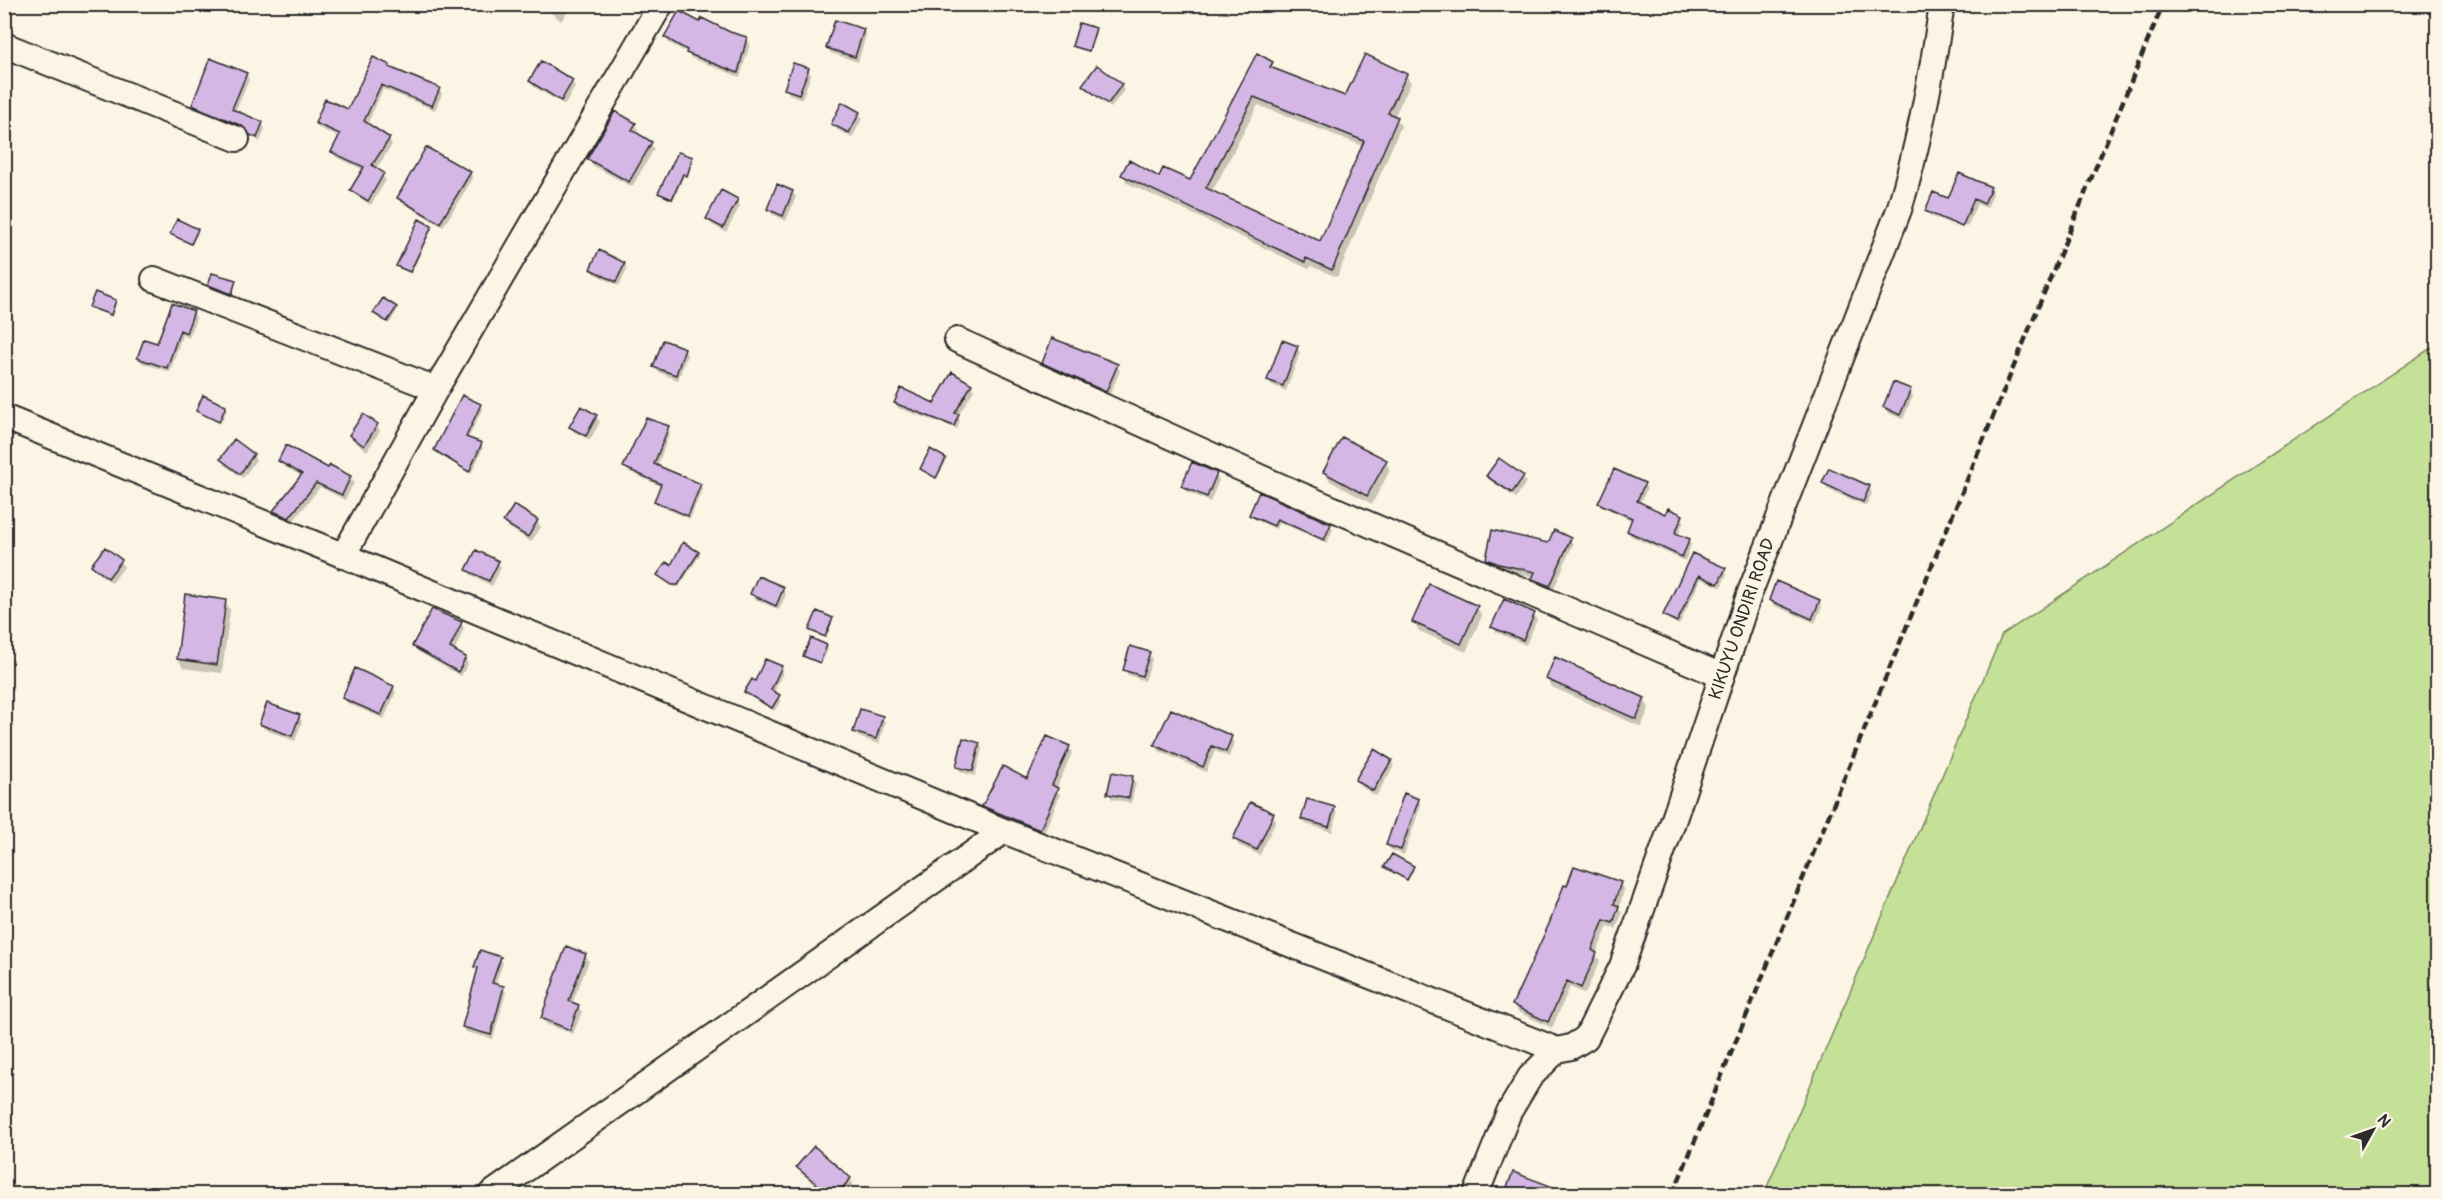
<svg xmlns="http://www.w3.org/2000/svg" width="2442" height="1199" font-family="Pangolin,sans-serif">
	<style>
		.green { fill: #c5e097; stroke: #788661; stroke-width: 1.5 }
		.shadow { fill: #0003; fill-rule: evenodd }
		.building { fill: #d4b7e5; stroke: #2b2b2b; stroke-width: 1.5; fill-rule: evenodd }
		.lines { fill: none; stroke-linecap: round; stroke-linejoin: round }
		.minor-casing { stroke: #2b2b2b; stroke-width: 28 }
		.minor { stroke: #fcf5e5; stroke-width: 24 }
		.rail { stroke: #2b2b2b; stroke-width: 4.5; stroke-dasharray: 9 4.5; stroke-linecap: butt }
		.labels { text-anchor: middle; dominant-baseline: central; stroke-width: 4.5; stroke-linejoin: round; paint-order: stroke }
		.street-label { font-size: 18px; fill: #2b2b2b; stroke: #fcf5e5 }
	</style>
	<rect width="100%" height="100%" fill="#fcf5e5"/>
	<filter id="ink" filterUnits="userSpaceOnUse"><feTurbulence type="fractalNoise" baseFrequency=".0167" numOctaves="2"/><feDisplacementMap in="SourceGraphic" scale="12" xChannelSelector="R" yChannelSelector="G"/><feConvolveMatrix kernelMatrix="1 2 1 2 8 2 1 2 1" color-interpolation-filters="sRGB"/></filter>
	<g filter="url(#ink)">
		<path class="green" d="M2437,344V1194H1764L2002,635Z"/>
		<path class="shadow" d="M540,4H573L561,21Z
			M901,4H918L916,10Z
			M701,24L746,39L750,44L740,77L691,58L688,53L669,43L666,37Z
			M1095,29L1096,32L1090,52L1075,48L1074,45Z
			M863,30L866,36L858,62L831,53L828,48Z
			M1272,63L1276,71L1346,98L1406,75L1411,83L1394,117L1401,126L1337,277L1311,266L1309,269L1127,183L1123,175L1190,182ZM1258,105L1363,146L1321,243L1212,192Z
			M389,66L391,69L439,89L442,94L435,110L383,89L367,125L389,139L392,145L376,169L386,180L371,205L355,195L352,190L364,170L336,157L333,152L340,138L319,128L316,123L348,111Z
			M808,69L811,75L802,99L789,94L786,88Z
			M246,74L249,80L235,112L262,123L265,129L260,142L247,131L197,111L193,105Z
			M531,81H572L575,87L565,105L534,87Z
			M1084,85H1121L1124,90L1111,108L1087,90Z
			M859,113L862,119L852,138L836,129L832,124Z
			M635,124L638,130L635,134L651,143L654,149L632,187L592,165L588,159Z
			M692,158L693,160L688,177L684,176L673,201L661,195L660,193Z
			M470,173L473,178L443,227L401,202L399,198Z
			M1990,188L1993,194L1987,208L1977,204L1967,227L1929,211V214L1965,232L1930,216L1927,211L1949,200Z
			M792,192L796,197L786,221L772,214L769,209Z
			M737,200L740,206L726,232L711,224L708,219Z
			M431,227L432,229L411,274L399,268L398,266Z
			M197,231L198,233L192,245L172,234Z
			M624,264L627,269L619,286L595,274L591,269Z
			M235,282L233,295L210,285Z
			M115,301L116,304L112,317L91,307Z
			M396,309L397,311L389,324L375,313Z
			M193,312L196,318L189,338L182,335L170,372L142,363L139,357L158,345Z
			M1297,347L1300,353L1286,391L1272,385L1269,380Z
			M684,349L687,355L678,380L658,372L655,367Z
			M1043,363L1117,365L1120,371L1109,396L1046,368Z
			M971,385L974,390L958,416L960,420L957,429L898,408L896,403L935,405Z
			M1910,391L1913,396L1903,419L1888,413L1884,407Z
			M480,405L482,409L468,439L481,444L483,448L471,474L438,454L436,450Z
			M225,407L227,409L221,423L198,411Z
			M364,416L377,426L380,431L367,451L354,441L350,436Z
			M596,416L600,422L590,440L574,432L571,427Z
			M668,428L670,432L657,467L700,485L702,490L690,519L658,505L656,501L662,487L628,471L625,467Z
			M253,455L256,460L243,478L225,465L222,460Z
			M945,459L946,461L937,479L921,469Z
			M280,461L329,470L350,477L354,483L345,500L320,487L292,523L278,517L275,512L302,476L283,466Z
			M1385,461L1390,470L1372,504L1330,481L1325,472Z
			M1216,475L1219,480L1210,502L1186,491L1183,486Z
			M1488,476L1523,477L1526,482L1516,498L1491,481Z
			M1824,483L1869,487L1872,493L1866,506L1827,489Z
			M1644,484L1647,489L1640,504L1666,516H1682L1684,521L1678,535L1689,540L1691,545L1685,561L1631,536L1628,531L1633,521L1603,507L1600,503Z
			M514,507L537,522L541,527L531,542L508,527L505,522Z
			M1251,515L1330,525L1333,529L1327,543L1279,522L1276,529L1254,519Z
			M1570,539L1573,544L1553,591L1537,584L1535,577L1503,570L1491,564L1488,559Z
			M698,553L700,555L679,587H674L660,577Z
			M1692,555L1725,570L1727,574L1721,587L1701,579L1679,625L1667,619L1664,615Z
			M120,561L124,567L112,583L96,571L93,565Z
			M498,563L501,568L492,586L471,575L468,570Z
			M783,589L786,594L779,610L755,599L752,594Z
			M1770,600L1819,601L1822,607L1815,623L1773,605Z
			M225,601L230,610L222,673L183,668L178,659Z
			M1477,607L1482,616L1466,652L1419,631L1414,622Z
			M1534,614L1537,620L1526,645L1496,632L1493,626Z
			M832,619L833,621L826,638L812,632L811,630Z
			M461,623L464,628L454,652L465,658L468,664L461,676L417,651L414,646Z
			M826,646L828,649L821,664L805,656Z
			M1149,653L1152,659L1145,681L1128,675L1125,670Z
			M781,668L783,672L774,693L781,701L774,711L749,696L746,692L755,683Z
			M1547,679L1644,699L1649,708L1641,727L1552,687Z
			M393,687L396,692L384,719L347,703L344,698Z
			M299,716L302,722L295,741L264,729L261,724Z
			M882,717L885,722L879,744L858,737L855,732Z
			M1231,738L1234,743L1229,757L1215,751L1206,772L1159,751L1156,745Z
			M979,744L982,749L975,776L961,772L958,767Z
			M1069,747L1072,753L1056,789L1060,795L1043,835L987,812L984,806L1028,782Z
			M1391,761L1394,766L1376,796L1360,786L1357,780Z
			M1132,778L1136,783L1131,803L1112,799L1109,793Z
			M1418,800L1421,805L1404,855L1391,850L1387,845Z
			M1334,809L1337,814L1332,832L1306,824L1303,818Z
			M1272,814L1276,820L1260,855L1238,845L1235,839Z
			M1386,867L1413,868L1414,870L1408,881Z
			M1620,884L1624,890L1619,908L1622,914L1616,929L1608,926L1596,954L1600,961L1585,994L1570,987L1552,1028L1518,1012L1514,1005Z
			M585,955L589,961L572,1004L578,1006L582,1012L573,1034L546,1024L543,1018Z
			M500,958L503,963L495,985L503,988L506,992L493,1039L466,1032L463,1027L478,971L476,967Z
			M798,1167L850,1178L853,1184L845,1194H827L801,1173Z
			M1514,1174L1570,1194H1518L1512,1192L1509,1187Z"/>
		<path class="building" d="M679,11L700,22L702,18L730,32L747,37L738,73L686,53L687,50L664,37Z
			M835,20L864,29L855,57L826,48Z
			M1079,23L1096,28L1089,51L1072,46Z
			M1257,53L1273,62L1270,67L1345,96L1365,54L1407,74L1388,113L1398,117L1332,270L1306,258L1305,262L1121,175L1129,160L1159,177L1163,168L1190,180ZM1254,97L1364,141L1320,241L1206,188Z
			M373,57L390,65L389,67L440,88L432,106L381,85L364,121L390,138L372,165L384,173L368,201L350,190L364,167L331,152L340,134L315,123L325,99L348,109Z
			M210,58L247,73L232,109L263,122L257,138L250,135L242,126L192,105Z
			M541,61L573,80L561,101L529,81Z
			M793,63L809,68L799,94L784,89Z
			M1097,65L1122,84L1108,104L1082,85Z
			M842,102L860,112L849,133L831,124Z
			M615,111L636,123L632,130L652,142L629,182L587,159Z
			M426,147L471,172L440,223L397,198Z
			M678,152L693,157L687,176L683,174L672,199L658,193Z
			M1959,173L1991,187L1984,204L1974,199L1962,227L1925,211L1933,192L1948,198Z
			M777,184L793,191L783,216L767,209Z
			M721,190L738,199L723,228L706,219Z
			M177,219L198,229L191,244L170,234Z
			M419,219L432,226L410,272L396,266Z
			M599,250L625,263L616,282L590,269Z
			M212,273L236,280L232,294L208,285Z
			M95,292L116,300L111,315L89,307Z
			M383,298L397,307L387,322L373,313Z
			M172,303L194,311L186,333L180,330L167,368L137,358L144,339L157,343Z
			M1052,338L1118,364L1106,392L1042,363Z
			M663,340L685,348L676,375L653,367Z
			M1282,340L1298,346L1283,386L1267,380Z
			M952,372L972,384L955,413L959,414L954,426L894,403L901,388L934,403Z
			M1893,382L1911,389L1900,415L1883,407Z
			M203,395L226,406L219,422L196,411Z
			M462,395L481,404L466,437L482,443L469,472L434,450Z
			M581,406L597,415L586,436L569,427Z
			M363,414L378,424L364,446L349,435Z
			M646,418L669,426L654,464L701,484L688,516L654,501L661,484L623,467Z
			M1342,437L1387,460L1367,496L1323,472Z
			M234,439L254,454L240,474L220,459Z
			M286,445L328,468L330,465L351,476L342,495L316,483L289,518L273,511L302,474L278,461Z
			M930,449L946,458L936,478L920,469Z
			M1499,458L1524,476L1512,493L1486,476Z
			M1192,462L1217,473L1207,497L1181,486Z
			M1829,468L1870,486L1863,502L1822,483Z
			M1614,469L1645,483L1637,501L1665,514L1668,508L1683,515L1675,533L1690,539L1682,557L1627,531L1632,518L1598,503Z
			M1259,492L1331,524L1324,540L1277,519L1274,526L1249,515Z
			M514,505L538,520L528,537L503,522Z
			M1492,530L1548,543L1554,530L1571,538L1550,586L1532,579L1535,572L1499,564L1486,559Z
			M683,542L699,552L678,585H672L657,575L666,562L671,565Z
			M105,547L122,560L108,578L91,565Z
			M476,550L499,561L489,581L466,570Z
			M1692,553L1726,568L1718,584L1699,575L1677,622L1663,615Z
			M758,576L784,587L776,606L750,594Z
			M1776,581L1820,600L1812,619L1769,600Z
			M1429,584L1478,606L1461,644L1412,622Z
			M185,594L226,600L217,665L177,659Z
			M1504,599L1535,613L1523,640L1491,627Z
			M432,609L462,622L450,648L466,657L458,672L412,646Z
			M817,611L833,618L825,637L809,630Z
			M811,638L827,645L820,663L803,656Z
			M1130,646L1150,652L1142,676L1123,670Z
			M1555,657L1645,698L1636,719L1546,679Z
			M765,659L782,666L771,690L780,695L772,708L744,692L752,679L755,681Z
			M355,668L394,686L381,715L342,698Z
			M267,703L300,715L292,736L259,724Z
			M860,709L883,716L876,739L853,732Z
			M1171,709L1232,736L1226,752L1212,746L1203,767L1154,745Z
			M1047,736L1070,746L1052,785L1058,788L1040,830L982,806L1003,766L1027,779Z
			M963,738L980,743L973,771L956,767Z
			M1374,749L1392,760L1373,791L1355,780Z
			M1112,772L1133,776L1129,798L1107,794Z
			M1404,793L1419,799L1401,850L1386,845Z
			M1307,799L1335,807L1329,827L1301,819Z
			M1250,802L1274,813L1257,850L1233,839Z
			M1392,854L1414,866L1407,880L1384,867Z
			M1574,866L1621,882L1614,904L1619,906L1613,923L1604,920L1592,950L1597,953L1581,988L1567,981L1548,1022L1512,1005L1549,924L1564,885L1567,886Z
			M566,946L586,954L569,1001L579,1005L570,1030L541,1018Z
			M480,950L501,957L492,983L504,986L491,1035L462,1027L478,968L474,967Z
			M814,1146L851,1178L837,1194H829L796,1167Z
			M1513,1172L1569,1193V1194H1528L1507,1187Z"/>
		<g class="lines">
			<g class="minor-casing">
				<path id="minor" d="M4,45L237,139
					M154,279L436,389
					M957,340L1273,483L1722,676
					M4,417L330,550L1004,831L1557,1050
					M343,556L436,389L661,4
					M491,1194L1004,831
					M1476,1194L1509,1112L1530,1077L1557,1050L1571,1047L1586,1038L1622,966L1675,816L1750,592L1899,210C1920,141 1932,75 1942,4"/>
			</g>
			<use href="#minor" class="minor"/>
			<path class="rail" d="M1673,1194L2163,4"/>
		</g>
	</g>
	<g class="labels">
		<g class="street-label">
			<text transform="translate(1742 619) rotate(-71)">KIKUYU ONDIRI ROAD</text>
		</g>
	</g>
	<rect width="2442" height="1199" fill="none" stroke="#fcf5e5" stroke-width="24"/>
	<rect x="12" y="12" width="2418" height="1175" fill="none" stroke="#2b2b2b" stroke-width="2" filter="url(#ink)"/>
	<g transform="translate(2373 1130) rotate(50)" stroke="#fcf5e5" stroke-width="4.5" paint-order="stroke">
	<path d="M0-4.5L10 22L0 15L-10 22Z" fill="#2b2b2b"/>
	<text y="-9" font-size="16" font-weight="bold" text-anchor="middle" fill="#2b2b2b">N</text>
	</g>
</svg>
